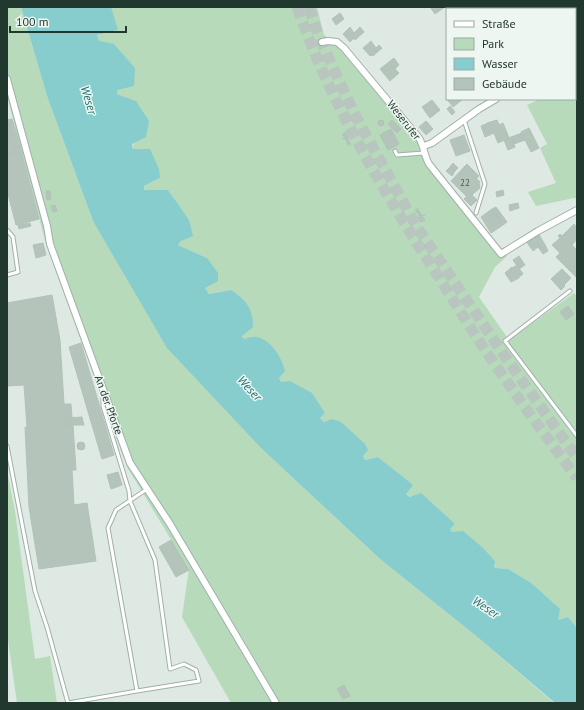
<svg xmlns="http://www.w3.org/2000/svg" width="584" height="710" font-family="'PT Sans',sans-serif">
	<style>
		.green { fill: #b7dabb }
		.water { fill: #87cdce }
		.building { fill: #b4c4bb; stroke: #b1c2b9 }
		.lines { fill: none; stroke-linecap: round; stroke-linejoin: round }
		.highway-tunnel { stroke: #b8c6bf; stroke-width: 11; stroke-dasharray: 11 5.5; stroke-linecap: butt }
		.lane-casing { stroke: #a1b0a9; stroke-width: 5 }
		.street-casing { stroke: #a1b0a9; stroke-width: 8 }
		.lane { stroke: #fff; stroke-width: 3 }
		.street { stroke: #fff; stroke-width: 6 }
		.labels { text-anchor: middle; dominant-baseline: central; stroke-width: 3; stroke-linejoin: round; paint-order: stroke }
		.number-label { font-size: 9px; fill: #455b51 }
		.street-label { font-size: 11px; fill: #20382e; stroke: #eef6f1 }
		.water-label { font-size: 12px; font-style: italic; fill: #1d7072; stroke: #eef6f1 }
	</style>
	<rect width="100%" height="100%" fill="#dee9e3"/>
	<path class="green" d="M7,7H21L47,96L93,221L262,449L380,559L475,635L554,703H231L182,617L189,569L127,467L46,244L7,96Z
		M110,7H317L324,35L350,54L424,144L426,161L507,256L495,267L479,297L509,340L574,293L577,296V628L568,617L558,620L539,591L530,582L508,569L497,568L452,533L450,529L455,524L406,494L412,485L378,457L365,460L363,456L320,418L325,413L281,382L255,337L244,339L242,335L231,290L209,294L205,288L207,258L178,245L181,241L178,206L168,190H144V186L160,178L133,149L136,101L117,94L97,35L117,30Z
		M577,83V199L574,198L536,206L528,192L556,183L540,148L547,144L527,105L540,99H575V84Z
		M7,471L15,511L35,659L50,656L57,703H17L7,633Z"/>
	<path class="water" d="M21,7H111L118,30L97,35L99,41L114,44L135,68L134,86L117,90V94L136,101L149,121L146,137L132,144L133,149H150L159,169L160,178L144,186V190H168L189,220L193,236L181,241L178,245L207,258L218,273V281L205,288L209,294L231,290C246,300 253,308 253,327L242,336L244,339C248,338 253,336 256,337C271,339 282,358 285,371L279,378L281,382L290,381L312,393L325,413L320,418L324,422L332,419L341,422L365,444L368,450L363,456L365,460L378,457L413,485L406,494L410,497L421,493L455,524L450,529L452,532L463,531L482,547L495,561L494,566L496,568L508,569L530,582L560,609L558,620L568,617L577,628V703H555L475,635L380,559L262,449L167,348L93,221L47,96Z"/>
	<path class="building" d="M430,7H445L435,14Z
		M575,8L577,12V18L575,19L577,22V33L575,34V9H573Z
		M340,13L344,19L336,25L332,19Z
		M350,27L354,33L360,27L364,32L355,40L354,38L350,42L343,34Z
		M371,41L376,48L379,45L382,48L373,56L371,55L370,56L363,48Z
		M394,58L399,65L395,69L399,73L390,81L380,69Z
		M447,96V99H463L453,107L446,98Z
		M432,100L440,110L430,118L422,107Z
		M450,106L455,112L452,115L447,109Z
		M12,119L17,135L12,136L7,120Z
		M7,120L12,136L17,135L20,146L14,148L15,153L7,155Z
		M392,120L401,129L397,133L388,124Z
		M497,120L499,125L503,123L509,138L498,143L494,133L485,137L481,126L486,124L487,123Z
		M378 123a3 3 0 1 1 6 0a3 3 0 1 1-6 0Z
		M426,121L433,129L426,135L419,127Z
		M529,128L539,148L531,152L521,132Z
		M391,129L399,144L388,150L380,135Z
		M346,132L348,137H350L347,138L351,145L350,143L348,144L349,146L345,138L342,139L345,138L342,135Z
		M522,133L525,140L514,144L511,137Z
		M464,135L470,151L456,156L450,140Z
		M511,137L515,147L508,150L504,140Z
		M20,146L39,219L16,225L7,190V155L15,153L14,148Z
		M453,163L458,168L455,171L450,167Z
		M467,164L479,176L476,179L464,167Z
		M450,167L455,171L452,176L446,171Z
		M464,167L480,182L466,196L451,181Z
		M479,183L480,188L472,195L477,200L471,206L464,199Z
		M503,190L504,195L497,197L496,192Z
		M46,191H50L51,199L47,200Z
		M518,203L519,208L510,211L509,205Z
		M55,205L57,211L53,212L51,206Z
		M496,207L507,222L503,225L492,209Z
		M417,208L422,216L425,215L422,216L425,220L421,222L419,217L418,218L420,217L415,209L417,211H418Z
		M492,209L503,225L491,233L481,217Z
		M30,223L31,226L19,229L18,225Z
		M574,224L577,228V239L572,245L577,250V253L564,265L556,257L560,253L552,245L560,238L558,236L560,234L562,236Z
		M538,233L544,243L548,251L543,254L538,247L533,251L526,241Z
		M43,243L46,255L36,258L33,245Z
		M577,253V264L570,271L564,265Z
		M519,256L523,262L517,266L513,260Z
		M523,262L525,265L519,269L517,266Z
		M577,264V278L570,271Z
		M517,265L523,274L519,277V278L511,282L505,273L512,267V268Z
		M562,269L571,278L564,285L565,286L561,290L551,279Z
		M52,295L60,340L64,404H71L72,417L65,418V425H73L76,470H72L74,505L87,503L96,561L39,569L29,507L25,427H27L24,385L7,386V303Z
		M568,306L574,314L566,320L560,312Z
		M81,343L114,455L102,459L69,347Z
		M82,417L84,425H65V418Z
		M77 446a4 4 0 1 1 8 0a4 4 0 1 1-8 0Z
		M118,472L122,485L111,489L107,475Z
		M171,540L189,570L176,577L159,547Z
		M344,685L350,696L343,699L337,689Z"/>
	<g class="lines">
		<path class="highway-tunnel" d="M297,7C331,104 384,193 440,279C457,306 474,334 492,360C519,400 548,439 577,478
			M309,7L319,37L355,115L417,227L502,352L577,458"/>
		<g class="lane-casing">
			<path id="lane" d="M549,9L552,7
				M464,120L485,184L476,213
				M395,151L397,155L424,153
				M7,230L13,237L18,272L7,275
				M570,291L505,341L577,436
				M103,396V406L129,491L130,501L155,560L170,669L184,664L196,670L199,681L137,691L108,528L116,510L147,489
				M7,446L35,591L47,627L68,703L137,691"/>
		</g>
		<g class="street-casing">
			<path id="street" d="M472,7L473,9
				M322,42L328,41L337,42L344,48L419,138C424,146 424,155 429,164L501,254L538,231L577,210
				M575,55L577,54
				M7,79L47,226L50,244L130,463L170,524L276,703
				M424,146L432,143L479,109L496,99"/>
		</g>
		<use href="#lane" class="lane"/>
		<use href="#street" class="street"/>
	</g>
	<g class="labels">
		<g class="number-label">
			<text x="465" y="182">22</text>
		</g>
		<g class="street-label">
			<text transform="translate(404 120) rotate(52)">Weserufer</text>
			<text transform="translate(109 405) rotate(70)">An der Pforte</text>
		</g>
		<g class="water-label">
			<text transform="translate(89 100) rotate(73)">Weser</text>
			<text transform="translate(250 388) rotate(47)">Weser</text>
			<text transform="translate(486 607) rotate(34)">Weser</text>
		</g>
	</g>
	<rect width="584" height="710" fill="none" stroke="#20382e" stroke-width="16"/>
	<rect x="446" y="8" width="130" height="92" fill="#eef6f1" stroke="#9caaa3"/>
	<rect x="454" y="21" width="20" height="6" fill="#ffffff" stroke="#9caaa3"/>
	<text x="482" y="28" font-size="12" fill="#20382e">Straße</text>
	<rect x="454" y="38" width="20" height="12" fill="#b7dabb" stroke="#9caaa3"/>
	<text x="482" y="48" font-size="12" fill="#20382e">Park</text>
	<rect x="454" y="58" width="20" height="12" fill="#87cdce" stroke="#9caaa3"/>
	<text x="482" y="68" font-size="12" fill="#20382e">Wasser</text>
	<rect x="454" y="78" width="20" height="12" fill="#b4c4bb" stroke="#9caaa3"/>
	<text x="482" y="88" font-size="12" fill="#20382e">Gebäude</text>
	<path d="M10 26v6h116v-6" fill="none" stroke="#20382e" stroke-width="2"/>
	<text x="16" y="26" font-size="12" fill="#20382e" stroke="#eef6f1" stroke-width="3" paint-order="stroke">100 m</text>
</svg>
